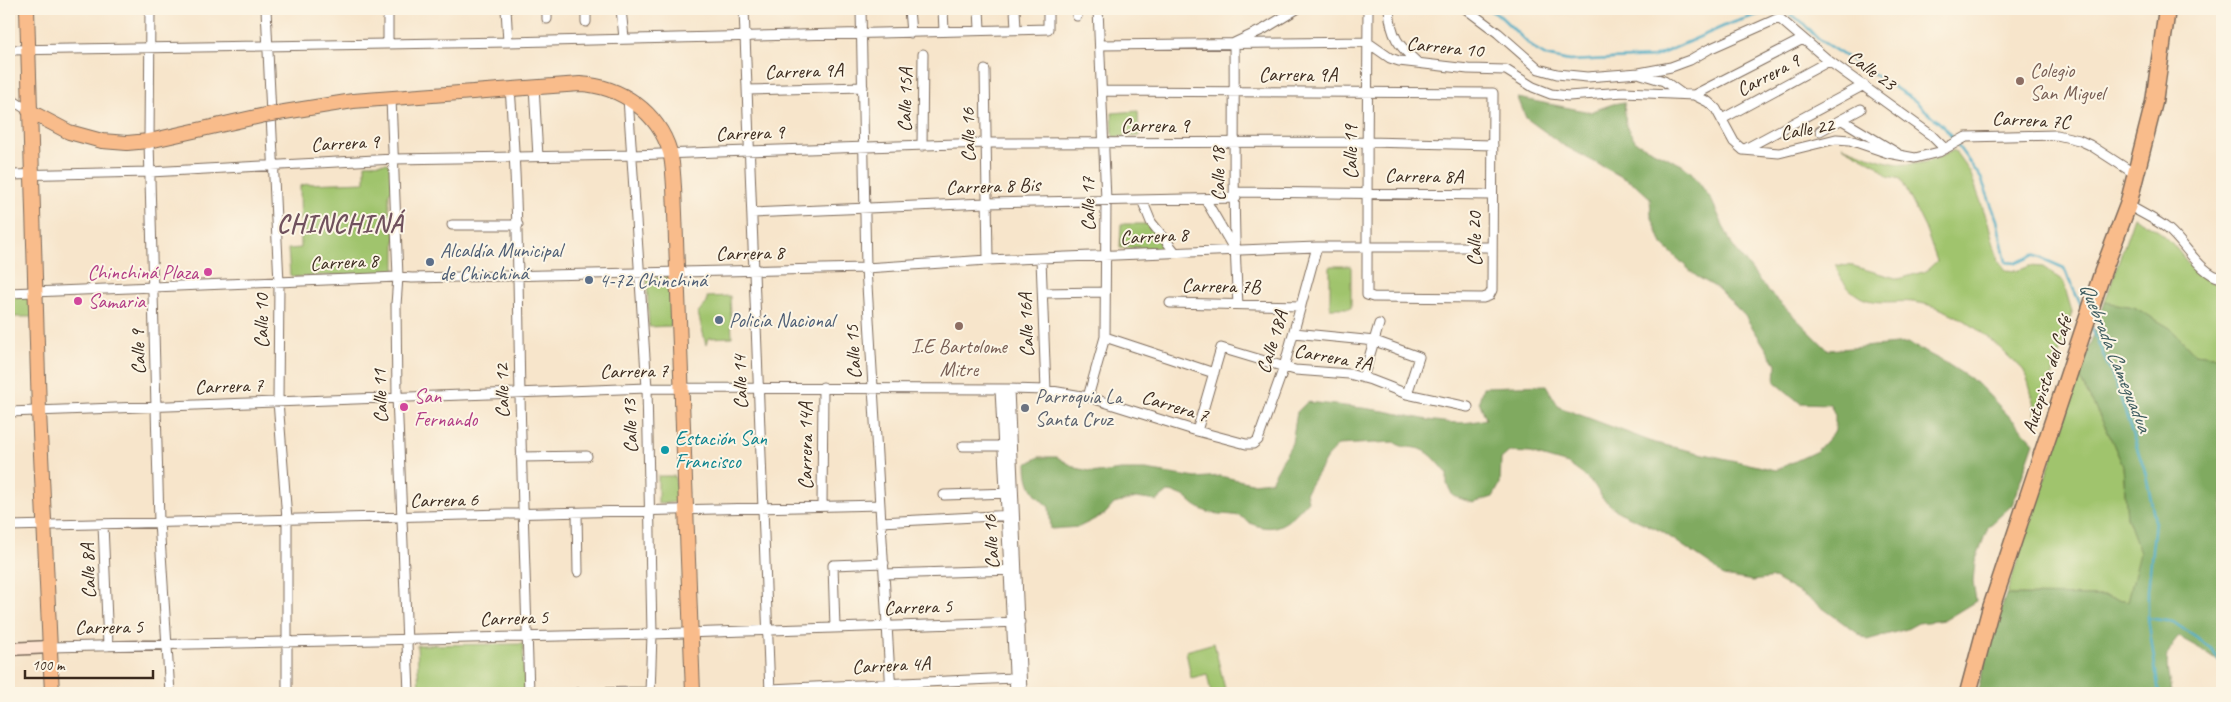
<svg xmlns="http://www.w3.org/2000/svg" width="2231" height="702" font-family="Caveat,sans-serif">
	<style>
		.green { fill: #a0c46d; stroke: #6e7746 }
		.forest { fill: #80aa60; stroke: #5e6a3f }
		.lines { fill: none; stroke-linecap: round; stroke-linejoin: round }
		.stream { stroke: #44a9c3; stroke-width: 2.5 }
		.street-casing { stroke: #7d6b5b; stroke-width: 11 }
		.secondary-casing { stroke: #7d6b5b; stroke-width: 15 }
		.primary-casing { stroke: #7d6b5b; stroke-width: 16 }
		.highway-casing { stroke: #7d6b5b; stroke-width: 19 }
		.street { stroke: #fff; stroke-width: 9 }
		.secondary { stroke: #fde4d1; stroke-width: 12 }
		.primary { stroke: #f9bc8b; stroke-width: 14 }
		.highway { stroke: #f9bc8b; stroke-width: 16 }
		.primary-bridge-casing { stroke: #7d6b5b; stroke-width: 16; stroke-linecap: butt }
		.primary-bridge { stroke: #f9bc8b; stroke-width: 14 }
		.education-dot { fill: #8d6e63; stroke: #fcf5e5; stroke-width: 2 }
		.service-dot { fill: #5c6f8a; stroke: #fcf5e5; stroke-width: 2 }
		.hotel-dot { fill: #d1479c; stroke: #fcf5e5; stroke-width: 2 }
		.worship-dot { fill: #6b7280; stroke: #fcf5e5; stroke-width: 2 }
		.culture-dot { fill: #0f9aa8; stroke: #fcf5e5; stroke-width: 2 }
		.labels { text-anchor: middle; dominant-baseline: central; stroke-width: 4; stroke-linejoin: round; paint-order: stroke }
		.street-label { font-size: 20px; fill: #3b2a1e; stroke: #fcf5e5 }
		.education-label { font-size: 20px; fill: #785e54; stroke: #fcf5e5; text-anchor: start }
		.service-label { font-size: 20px; fill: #4e5e75; stroke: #fcf5e5; text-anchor: start }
		.hotel-label { font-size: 20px; fill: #b23c85; stroke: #fcf5e5; text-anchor: start }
		.worship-label { font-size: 20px; fill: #5b616d; stroke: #fcf5e5; text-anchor: start }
		.culture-label { font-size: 20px; fill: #0d838f; stroke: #fcf5e5; text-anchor: start }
		.water-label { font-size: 21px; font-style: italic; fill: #3f5d60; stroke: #fcf5e5 }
		.district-label { font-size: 25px; font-weight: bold; letter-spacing: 1px; fill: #70515d; stroke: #fcf5e5 }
	</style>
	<rect width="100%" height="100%" fill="#fcf5e5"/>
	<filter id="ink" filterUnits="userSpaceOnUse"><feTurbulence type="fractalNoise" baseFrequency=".02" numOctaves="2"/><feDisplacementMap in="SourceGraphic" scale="10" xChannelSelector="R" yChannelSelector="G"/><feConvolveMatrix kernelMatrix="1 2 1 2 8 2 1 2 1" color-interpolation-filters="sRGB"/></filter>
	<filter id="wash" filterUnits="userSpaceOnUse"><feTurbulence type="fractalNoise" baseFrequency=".0096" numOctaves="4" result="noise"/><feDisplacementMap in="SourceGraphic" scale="20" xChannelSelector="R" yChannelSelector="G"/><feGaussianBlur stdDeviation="1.12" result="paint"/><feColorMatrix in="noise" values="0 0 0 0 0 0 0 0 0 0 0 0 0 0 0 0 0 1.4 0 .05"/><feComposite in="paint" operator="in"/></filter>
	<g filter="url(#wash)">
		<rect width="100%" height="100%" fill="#f7e5cb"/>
		<path class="green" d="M1138,111L1139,136L1113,137L1112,113Z
			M1842,146C1887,163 1909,175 1954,150L1970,172L1988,222L1998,261L2006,270L2017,271L2030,266L2043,267L2063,281L2072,312L2037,427C2036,414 2030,382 2024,371C2021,366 2014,362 2010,358C1985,332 1950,306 1913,302C1895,300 1872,306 1857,295C1846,288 1839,277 1836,265L1853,266L1899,279L1926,271L1937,261L1925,228L1901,179L1888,176L1875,164Z
			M387,163L391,166L393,190L389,193V210L395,214V270L392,273L294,277L290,275L288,249L301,248L300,186L307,184L365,182V164Z
			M2134,217C2142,222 2153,227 2161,233C2183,250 2193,281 2222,285V357L2195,354L2170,328L2134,307L2105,302Z
			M1121,224H1147L1165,248H1120Z
			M1330,266H1351V308H1330Z
			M670,277L671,326L649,327L647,278Z
			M35,295L36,317H13L12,297Z
			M730,296L732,337L708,338L706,345L698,313L707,303V297Z
			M2079,377L2108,432L2123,466L2127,517L2141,552L2128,601L2104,596L2006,595Z
			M658,476H675L678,502L658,504Z
			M1214,643L1226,693H1211L1207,674L1191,678L1186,651Z
			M523,644L525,693H419L417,645Z"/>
		<path class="forest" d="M1518,98L1590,112L1613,104L1624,102L1626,126L1637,143L1682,165L1691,172L1711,199L1732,245L1766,289L1828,350L1908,343L1946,363L1977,383L2034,442L2012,505L1988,527L1975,562L1973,581L1976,601L1945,620L1918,623L1907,629L1867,640L1810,599L1774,578L1753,581L1723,576L1714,567L1661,531L1619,512L1602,498L1595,486L1582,474L1568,464L1530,453L1509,452L1501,459L1500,484L1493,497L1473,503L1453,496L1447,484V473C1439,464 1432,453 1420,449C1410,446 1403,449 1394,442L1338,445L1326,459L1306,492L1308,501C1291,519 1279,535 1252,524C1248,522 1244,518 1239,516C1226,513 1213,516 1201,509C1185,501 1191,495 1168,492L1157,501L1136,498L1114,504L1105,514L1079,527L1051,529L1049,507C1033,494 1027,484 1027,464L1039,457H1057L1076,468L1099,473L1121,470H1146L1196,478L1220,476L1252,483L1271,481L1292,443L1297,412L1307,402C1333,405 1359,407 1384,411C1418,417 1452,429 1486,419L1479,401L1483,387L1546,385L1559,407L1655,443L1776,470L1817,451L1835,431V415L1830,404L1800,403L1775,382L1776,364L1745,316L1717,288L1696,276L1662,244L1651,215L1650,198L1635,184L1563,145L1526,118Z
			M2105,302L2134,307L2170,328L2195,354L2222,357V664L2199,648L2179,637C2161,655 2168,670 2171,693H1977L1991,637L2006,595L2104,596L2128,601L2140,552L2127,517L2123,466L2108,432L2079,377Z"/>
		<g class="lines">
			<path class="stream" d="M1487,9L1500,16L1534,49L1546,56L1569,61L1654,57L1729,24L1766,12H1785L1801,21L1818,39L1914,100L1944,127L1954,140
				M1957,145L1981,178L1997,220L2006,262L2016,263L2034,255L2064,268L2083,310
				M2091,326L2117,387L2146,475L2155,521L2148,591V618L2159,693
				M2148,618L2173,622L2210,647L2222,665"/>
		</g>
	</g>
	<g filter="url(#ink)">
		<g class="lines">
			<g class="street-casing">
				<path id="street" d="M150,9L149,141L159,522L170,693
					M266,9L279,283L278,401L287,519V693
					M388,9V43
					M506,9L508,42
					M547,9V19
					M621,9L624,38
					M744,9L770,693
					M861,9L866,268L891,693
					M909,9L911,33
					M943,9L944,31
					M979,9L980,29
					M1015,9L1016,29
					M1077,9V16
					M1389,9C1391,37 1398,45 1418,63
					M1466,9L1498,33L1539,69L1557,74L1587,77L1639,73L1671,67L1690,60L1709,49L1779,18L1829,61L1931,135L1945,149
					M586,22V9
					M1101,45L1367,42L1390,58L1399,61L1468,69L1506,70L1533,87L1551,94L1568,96L1624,92L1694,95L1708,102L1716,109L1734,142L1743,150L1779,153L1836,139L1850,140L1888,153L1915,158L1939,152L1966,137L2057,135L2079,140L2090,145L2135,174
					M9,50L508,42L1048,29V9
					M985,70L988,260
					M1641,74L1664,81L1682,94
					M534,86L538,157
					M510,88C518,190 518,292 520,395C522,494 526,594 529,693
					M747,90L863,87
					M1103,91L1493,93L1492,290L1489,296L1483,298L1373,297L1367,295C1367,200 1367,104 1368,9
					M1694,95L1803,39
					M9,98L29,111
					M391,98L398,277L396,305L397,396L409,693
					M628,98L647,388L652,634L650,693
					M1722,119L1829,61
					M1842,120L1897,153
					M1820,131L1861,109
					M922,146L923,54
					M1743,150L1864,85
					M9,175L150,172L394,159L632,155L986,143L1368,142L1493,145
					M1236,192L1492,195
					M1205,199L1234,249
					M1142,200L1151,222L1175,252
					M2128,205C2141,213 2157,220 2168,229C2185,243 2201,275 2222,278
					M752,213L986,203L1236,198
					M452,225H518
					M1041,259L1046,390
					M9,293L398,277L412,278L866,268L988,260L1317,247H1491
					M1043,293L1104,292
					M1170,303L1301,306
					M1238,304C1232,217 1235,130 1234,43L1264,29L1297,9
					M1294,333L1375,341L1419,357L1407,394
					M1105,337L1214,373
					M1363,378L1379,324
					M1000,389L1015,693
					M1009,389L1022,693
					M1088,397L1105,337L1106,200L1098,9
					M9,412L647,388L1009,389L1046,390L1088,397L1197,431L1246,444H1253L1258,440L1284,367L1317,247
					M1197,431L1221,348L1295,370L1349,374L1371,380L1407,394L1468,407
					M963,446H1003
					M521,457L587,456
					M944,495L1012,493
					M822,506L823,387
					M577,513L578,572
					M881,522L1013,515
					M103,524L108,646
					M9,526L880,505
					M884,574L1015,570
					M835,628L833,565L884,563
					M50,647L652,634L1020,622
					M770,689L1014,678
					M577,693L650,692"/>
			</g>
			<g class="secondary-casing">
				<path id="secondary" d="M9,649L50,647"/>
			</g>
			<g class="primary-casing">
				<path id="primary" d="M27,9L39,411L52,693
					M29,111L69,132L102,141L127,143L149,141L265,115
					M278,113L353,101L580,84C621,86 658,112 670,152C673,163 673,175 674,187L693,693"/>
			</g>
			<g class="highway-casing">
				<path id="highway" d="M1968,693L1990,611L2103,271L2128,205L2154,102L2167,9"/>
			</g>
			<use href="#street" class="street"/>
			<use href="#secondary" class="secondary"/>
			<use href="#primary" class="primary"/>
			<use href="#highway" class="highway"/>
			<g class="primary-bridge-casing">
				<path id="primary-bridge" d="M265,115L278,113"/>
			</g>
			<use href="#primary-bridge" class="primary-bridge"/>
		</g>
	</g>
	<g class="education-dot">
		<circle cx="2020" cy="81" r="5"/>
		<circle cx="959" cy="326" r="5"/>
	</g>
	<g class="service-dot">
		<circle cx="430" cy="262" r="5"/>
		<circle cx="589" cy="280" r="5"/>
		<circle cx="719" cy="320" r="5"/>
	</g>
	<g class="hotel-dot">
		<circle cx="208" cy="272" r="5"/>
		<circle cx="78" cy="301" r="5"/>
		<circle cx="404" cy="407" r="5"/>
	</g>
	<circle class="worship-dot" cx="1025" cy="408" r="5"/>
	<circle class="culture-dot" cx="665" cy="450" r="5"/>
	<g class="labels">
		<g class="street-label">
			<text transform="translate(1445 47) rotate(6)">Carrera 10</text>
			<text transform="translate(1872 70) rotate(36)">Calle 23</text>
			<text transform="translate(804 71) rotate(-2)">Carrera 9A</text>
			<text x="1298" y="74">Carrera 9A</text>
			<text transform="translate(1768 75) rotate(-28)">Carrera 9</text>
			<text transform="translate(905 100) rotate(-89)">Calle 15A</text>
			<text transform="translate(2031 120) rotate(3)">Carrera 7C</text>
			<text x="1155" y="125">Carrera 9</text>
			<text transform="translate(1807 129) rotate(-10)">Calle 22</text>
			<text transform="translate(750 133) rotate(-2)">Carrera 9</text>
			<text transform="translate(968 135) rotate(-91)">Calle 16</text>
			<text transform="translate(345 143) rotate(-3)">Carrera 9</text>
			<text transform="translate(1350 152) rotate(-90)">Calle 19</text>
			<text transform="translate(1218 174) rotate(-91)">Calle 18</text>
			<text transform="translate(1424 176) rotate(1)">Carrera 8A</text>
			<text transform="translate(993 186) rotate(-2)">Carrera 8 Bis</text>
			<text transform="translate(1088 204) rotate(-91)">Calle 17</text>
			<text transform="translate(1154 236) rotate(-3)">Carrera 8</text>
			<text transform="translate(1474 239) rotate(-90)">Calle 20</text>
			<text transform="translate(750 253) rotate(-1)">Carrera 8</text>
			<text transform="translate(344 262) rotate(-3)">Carrera 8</text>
			<text transform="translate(1221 286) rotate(1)">Carrera 7B</text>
			<text transform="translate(261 321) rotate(-90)">Calle 10</text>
			<text transform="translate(1026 325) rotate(-92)">Calle 16A</text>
			<text transform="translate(1272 342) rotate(-73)">Calle 18A</text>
			<text transform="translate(138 352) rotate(-92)">Calle 9</text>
			<text transform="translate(853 352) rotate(-93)">Calle 15</text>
			<text transform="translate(1333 357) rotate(10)">Carrera 7A</text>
			<text transform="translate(634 371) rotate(-1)">Carrera 7</text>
			<text transform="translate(2047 375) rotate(-72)">Autopista del Café</text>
			<text transform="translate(740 382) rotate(-92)">Calle 14</text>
			<text transform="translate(229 386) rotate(-2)">Carrera 7</text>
			<text transform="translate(502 391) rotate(-91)">Calle 12</text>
			<text transform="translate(380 396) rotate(-92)">Calle 11</text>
			<text transform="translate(1175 406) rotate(17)">Carrera 7</text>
			<text transform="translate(630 426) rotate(-92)">Calle 13</text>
			<text transform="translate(805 446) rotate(-90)">Carrera 14A</text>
			<text transform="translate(444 500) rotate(-1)">Carrera 6</text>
			<text transform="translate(991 542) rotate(-93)">Calle 16</text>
			<text transform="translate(88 571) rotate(-92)">Calle 8A</text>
			<text transform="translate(918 607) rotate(-2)">Carrera 5</text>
			<text transform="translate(514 618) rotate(-2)">Carrera 5</text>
			<text transform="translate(109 627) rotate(-1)">Carrera 5</text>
			<text transform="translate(891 665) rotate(-3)">Carrera 4A</text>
		</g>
		<g class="education-label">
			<text x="2030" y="70">Colegio<tspan x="2030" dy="23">San Miguel</tspan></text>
			<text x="959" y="346" text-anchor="middle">I.E Bartolome<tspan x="959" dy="23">Mitre</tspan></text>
		</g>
		<g class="service-label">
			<text x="440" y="250">Alcaldía Municipal<tspan x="440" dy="23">de Chinchiná</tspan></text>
			<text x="599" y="280">4-72 Chinchiná</text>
			<text x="729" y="320">Policía Nacional</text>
		</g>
		<g class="hotel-label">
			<text x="198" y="272" text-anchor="end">Chinchiná Plaza</text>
			<text x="88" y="301">Samaria</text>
			<text x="414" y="396">San<tspan x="414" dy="23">Fernando</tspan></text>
		</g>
		<g class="worship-label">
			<text x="1035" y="396">Parroquia La<tspan x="1035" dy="23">Santa Cruz</tspan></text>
		</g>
		<g class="culture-label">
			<text x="675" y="438">Estación San<tspan x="675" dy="23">Francisco</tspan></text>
		</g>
		<g class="water-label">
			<text transform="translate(2116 357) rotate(68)">Quebrada Cameguadua</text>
		</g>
		<g class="district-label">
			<text x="340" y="224">CHINCHINÁ</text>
		</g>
	</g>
	<rect width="2231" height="702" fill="none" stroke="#fcf5e5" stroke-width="30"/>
	<path d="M25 670v8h128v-8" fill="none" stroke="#3b2a1e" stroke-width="2.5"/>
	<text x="32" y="670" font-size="15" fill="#3b2a1e" stroke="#fcf5e5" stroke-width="4" paint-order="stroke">100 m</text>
</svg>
